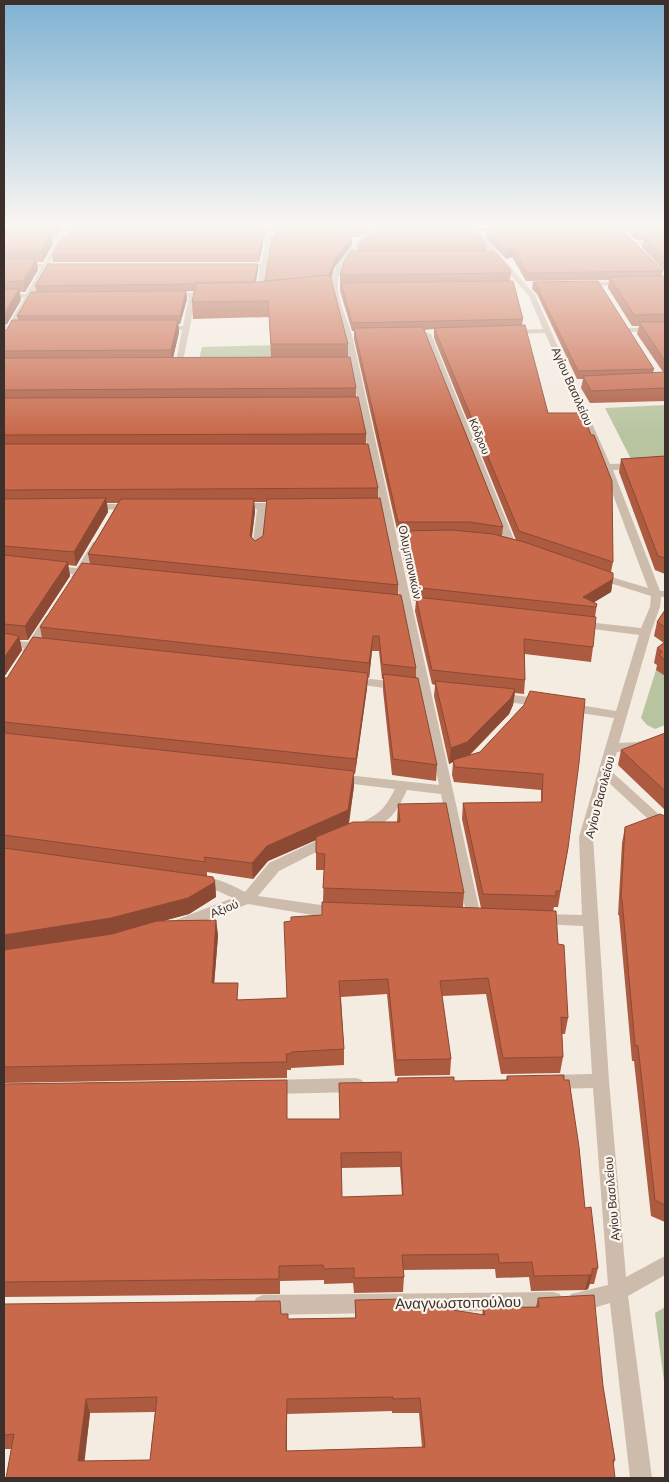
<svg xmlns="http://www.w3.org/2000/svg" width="669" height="1482" font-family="Barlow,sans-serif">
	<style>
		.green { fill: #b8c4a0 }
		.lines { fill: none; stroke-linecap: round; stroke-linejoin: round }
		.minor { fill: #cdbbac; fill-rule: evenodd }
		.wall { fill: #ac5a40; fill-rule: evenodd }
		.shaded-wall { fill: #8c4a34 }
		.building { fill: #c8694b; stroke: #8c4a34; fill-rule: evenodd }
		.labels { text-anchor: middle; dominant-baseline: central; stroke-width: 4.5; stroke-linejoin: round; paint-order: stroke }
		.far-street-label { font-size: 11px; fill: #3b302b; stroke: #fbf5ee }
		.street-label { font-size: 12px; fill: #3b302b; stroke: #fbf5ee }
		.near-street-label { font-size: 15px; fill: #3b302b; stroke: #fbf5ee }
	</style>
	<rect width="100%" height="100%" fill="#f4ebe1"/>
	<path class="green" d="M280,345L279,359H199L202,347Z
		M665,405V460L632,461L605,408Z
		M656,670L665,676V725L655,729L647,725L641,718Z
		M665,1307V1389L655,1313Z"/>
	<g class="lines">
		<path class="minor" d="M65,227H71L65,237H79L82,239L79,241H63L50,264H64L67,266L64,268H48L33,294H46L50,296L46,298H31L15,326H24L28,328L24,330H13L7,341H4L5,330L4,326H8L24,298H4V294H26L41,268H4V264H44L57,241L4,242V238L59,237Z
			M268,227H274L272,238H289L292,240L289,242H272L262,294L259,296L256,294L260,268H241L238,266L241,264H261L265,242H246L243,240L246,238H266Z
			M372,227H378C364,244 336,262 338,287C338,301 348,321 352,335L481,917L479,921L474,922L469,921L467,917L441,794L407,790C396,814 389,824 362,832L357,830L355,827L357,824C379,815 384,810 395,789L337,782L331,778L337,774L439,785L344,335C340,321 331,300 331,286C330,262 357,242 372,227Z
			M470,227H476L535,295L610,464L665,462V468L613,470L660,591H665V597H661L660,607L651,632L619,743L637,742L665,734V742L637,750L617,752L611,771L665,820V832L660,830L608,782L593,837L609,1081L626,1277L665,1256V1275L628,1296L652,1478H630L610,1303L590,1309L578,1310L571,1308L568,1301L571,1294L608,1285L593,1088L553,1089L547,1087L545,1082L547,1077L553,1075L592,1074L583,926L540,924L535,923L533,919L535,915L540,914L582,915L579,837L614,718L567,711L561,707L567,703L616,711L639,635L578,627L572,624L578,621L641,628L650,607L651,596L594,578L593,576L598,573L648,588L591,436L545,333L511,334L507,332L511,330L543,329L529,296L475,235Z
			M632,242H665V246L630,245L629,244Z
			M583,282H625L628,284L625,286L581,285L580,284Z
			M211,293L213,294V296L196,297L182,366L175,368L182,330H161L157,328L161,326H183L189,297H171L168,295L171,293Z
			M665,327V331L628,332L624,330L628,328Z
			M424,332L431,334L517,547L516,549H508L507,547L423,334Z
			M237,503H282L287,506L282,509H266L261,551L257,552L252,549L257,509L234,508V504Z
			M90,504H132L137,507L132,510L87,509V505Z
			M97,541L102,544L87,569L97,571L98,573L97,575H83L80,580L76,581L71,578L73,574L53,572L48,569L53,566L77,568L93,542Z
			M50,615L55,618L39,643L47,645L49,647L47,649L35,650L32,653L28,654L22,651L24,648L4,646V640L28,642L46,616Z
			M352,677L399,682L405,686L399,690L348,683L346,681Z
			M498,693L543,699L549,703L543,707L494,700L492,697Z
			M331,834L336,836L338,839L336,842L279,871L258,896L342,908L344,912L342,916H318L248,904L183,929L178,930L173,929L171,925L173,921L233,898L218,891L194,887L192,883L194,879C211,874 230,884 245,892L269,863Z
			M356,1078L362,1080L364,1085L362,1090L356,1092L271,1094L265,1092L263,1087L265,1082L271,1080Z
			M553,1292L560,1294L563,1301L560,1308L553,1310L263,1315L256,1312L253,1305L256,1298L263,1295Z"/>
	</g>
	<path class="wall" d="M4,227H64L57,236H52L53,244L43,262H37L38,270L25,292H20L21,300L7,324L4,325Z
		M67,227H267L264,237L68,236Z
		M274,227H370L359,237H352V245L334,268L331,279L348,344V357L356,388V397L366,434V444L378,488V498L398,585V595L416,668V678L437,765L436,781L392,775L383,690V679H382L379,651H372L369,678H368L367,688L355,774H354V786L349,824L397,822L398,804L464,893L463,907L481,908L462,819L463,803L541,802V790L454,782L452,775L453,762L449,764L434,696L435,685L432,684L415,611L416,601L413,600L400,544L401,534H398L354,339V331H352L340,291V275L358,251V245H487V251L511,273L510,281L523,319L522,325L548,413L613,562L611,572L613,579L611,592L594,602L597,604L595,617L593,647L591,662L525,654V680L524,694L515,693L513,705L509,714L470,755L480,752L524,705L568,848L558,907H554L553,911L568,1018L565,1034H562L563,1057L560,1073L501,1074L486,994L442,996L451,1059L450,1075L395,1076L387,994L341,997L344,1049V1065L291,1068V1070H287V1078L4,1083V678H7L42,638L40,627L90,564L88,554L118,503H107L108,512L76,566L68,565L70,576L28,640H20L22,650L4,677V331L7,330L18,320L17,316L186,291L187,299L180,324H178L179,332L173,358L271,357L269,317L193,319L192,302L195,291L36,292L35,286L258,264V270L256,282L265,281L274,237ZM434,329V338L516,540L502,536L503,527L424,330ZM254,502H267L263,536L255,541L252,537L255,512ZM316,840V870H324L323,902L322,915L291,921L287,998L239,1000L214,983L218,936L216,920L163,921L189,914L216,897L215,882L207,876V872L253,879L268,861Z
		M477,227H619L663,271L662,276H665V401L590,403L581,388L583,379H577L537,294L532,289L533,282L654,369L653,373L663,372L637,334L639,326H632L608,288L609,280L526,281L512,257L506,259L486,238L487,230H480Z
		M622,227H665V272L642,248L644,240H636Z
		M263,245L259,262H53L52,255Z
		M665,456V574L655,570L619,472L621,459Z
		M665,610V676L656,670L657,665L654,663L657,648L664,643L654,636L657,622Z
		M665,733V810L618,765L621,750Z
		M665,816V1222L651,1216L634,1061H632L619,915H618L622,843L625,827Z
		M507,1076L564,1080L585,1208L598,1268L594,1284H590L588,1289L585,1290L531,1291L529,1277L496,1278L495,1269L403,1270L404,1277L403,1292L354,1293L353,1283L324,1284V1280L280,1281V1294L4,1297V1084L287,1080V1119H339L397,1082L398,1078L454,1081L506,1080ZM400,1167L402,1196L342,1197L341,1168Z
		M538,1298L603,1386L615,1460L613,1466L6,1478L12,1449H4V1304L281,1314L288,1319L355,1318V1300L406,1310L482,1315L483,1308L536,1307ZM392,1411V1413H419L422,1447L287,1451V1414ZM155,1412L150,1460L84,1461L90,1413Z"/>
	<path class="shaded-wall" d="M56,227H64L57,236Z
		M264,227H267L264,237Z
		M359,227H370L359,237Z
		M51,234L53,244L43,262L41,252Z
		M262,237L263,245L259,262V255Z
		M352,237V245L334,268L330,283L265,281L334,260Z
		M513,248L512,257L506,259V251Z
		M36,259L38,270L25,292L23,281Z
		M258,264V270L254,290V284Z
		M19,289L21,300L7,324L4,325V313Z
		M186,291L187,299L180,324V316Z
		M178,320L179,332L172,362L171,350Z
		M106,498L108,512L76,566L74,552Z
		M254,499L255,512L250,549V536Z
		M68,562L70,576L28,640L25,626Z
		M613,579L611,592L588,606L583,597Z
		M19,636L22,650L4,677V658Z
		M373,636L372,651L369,678V663Z
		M368,673L367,688L355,774L356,759Z
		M515,689L513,705L509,714L466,758L453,760V762L449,764L451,748Z
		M354,771V786L348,826L268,861L253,879L252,863L267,846Z
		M215,882L216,897L189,914L114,934L4,951V935Z
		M216,920L218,936L213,999L212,983Z
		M592,1274L588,1289L585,1290L589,1275Z
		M86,1399L90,1413L83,1475L78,1461Z
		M287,1399V1465L286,1451Z"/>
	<path class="building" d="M619,227L663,271L527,273L513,248L506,251L487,230Z
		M634,227H665V231L637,230Z
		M473,228L487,245H358L374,229Z
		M4,234H51L41,252H4Z
		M63,237H262L259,255H52Z
		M272,237H352L334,260L329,275L265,281Z
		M644,238H665V259Z
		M351,251H494L510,269L511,273L340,275L344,262Z
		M4,259H36L23,281L4,282Z
		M48,264H258L254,282L196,283V284L35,286Z
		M330,275L348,344H271L268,301L192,302L196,283L258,282Z
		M665,276V314L634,315L610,277Z
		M513,281L523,319L352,323L341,283Z
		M598,281L654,369L578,371L537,287L533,282Z
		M4,289H19L5,313H4Z
		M186,291L180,316H17L31,292Z
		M12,320H178L171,350L4,351V331L7,330Z
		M639,322H665V361Z
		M525,325L548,413H583L591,435H594L612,481L613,562L519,531L434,328Z
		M423,327L503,527L469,522H398L354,328Z
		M350,357L356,388L4,390V358Z
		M665,372V388L591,391L583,376Z
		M358,397L366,434L4,435V398Z
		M4,444H368L378,488L4,490Z
		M665,456V558L658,556L621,459Z
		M106,498L74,552L4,546V499Z
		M380,498L398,585L88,554L121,499H254L250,536L255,541L263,536L267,499Z
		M452,530L493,534L524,542L613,573V579L583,597L597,604L596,607L413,587L401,531Z
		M4,555L68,562L25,626L4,624Z
		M82,563L401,595L416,668L382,664L379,636H373L369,663L40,627Z
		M416,597L596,617L593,647L524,639L525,680L432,670Z
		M665,610V627L657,622Z
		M4,633L19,636L4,658Z
		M33,637L368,673L356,759L4,722V678H7Z
		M665,642V660L659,655L662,652L657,648Z
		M383,674L418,678L437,765L393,759Z
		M435,681L515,689L511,698L467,742L451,748Z
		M530,691L585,699L579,763L568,848L560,891H556V896L483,894L463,803L542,802L543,774L455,767L453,760L480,752L524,705Z
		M4,733L354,771L348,810L267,846L252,863L204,857L206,862L4,835Z
		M665,733V791L621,750Z
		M446,803L464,893L323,888L325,854L316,853V837L353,822H400L398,804Z
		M660,814L665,816V1205L655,1200L638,1046L635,1045L622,899H621L625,827Z
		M4,848L213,877L215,882L188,898L111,918L4,935Z
		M322,902L556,911L558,944L564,945L568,1018L561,1017L563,1057L503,1058L488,978L440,981L451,1059L396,1060L388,979L339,981L344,1049L291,1052V1054H286L287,1062L4,1067V950L112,934L157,921L216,920L212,983H238L237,1000L287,998L284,922L291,921V917L322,915Z
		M564,1075V1080H569L579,1147L585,1208L591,1207L598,1268L592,1269V1274L589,1275L534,1276L532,1262L499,1263L498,1254L402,1255L404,1277L354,1278V1268L324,1269L323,1265L279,1266V1279L4,1282V1084L287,1080V1119H340L339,1083L398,1082V1078L454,1077V1081L508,1080L507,1076ZM401,1152L403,1195L342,1197L341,1153Z
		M594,1295L603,1386L615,1460H613L615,1478H6L14,1434L4,1435V1304L280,1301L281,1314H288V1319L356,1318L355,1300L405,1299L406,1310L439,1308L485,1315L483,1308L539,1307L538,1298ZM157,1397L150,1460L78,1461L86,1399ZM393,1397V1399L420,1398L425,1447L286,1451L287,1399Z"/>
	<linearGradient id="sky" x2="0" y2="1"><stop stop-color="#7eb2d2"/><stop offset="0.52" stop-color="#faf6f2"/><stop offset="1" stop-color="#faf6f2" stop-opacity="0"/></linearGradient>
	<rect width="669" height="434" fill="url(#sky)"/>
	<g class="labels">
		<g class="far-street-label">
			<text transform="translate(480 436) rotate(68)">Κόδρου</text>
		</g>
		<g class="street-label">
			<text transform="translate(573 386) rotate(66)">Αγίου Βασιλείου</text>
			<text transform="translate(411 562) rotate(78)">Ολυμπιονικών</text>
			<text transform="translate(599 797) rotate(-75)">Αγίου Βασιλείου</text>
			<text transform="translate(224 908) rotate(-22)">Αξιού</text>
			<text transform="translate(611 1199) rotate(-95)">Αγίου Βασιλείου</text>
		</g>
		<g class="near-street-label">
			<text transform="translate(458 1302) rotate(-1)">Αναγνωστοπούλου</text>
		</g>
	</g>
	<rect width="669" height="1482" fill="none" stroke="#3b302b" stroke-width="10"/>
</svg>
